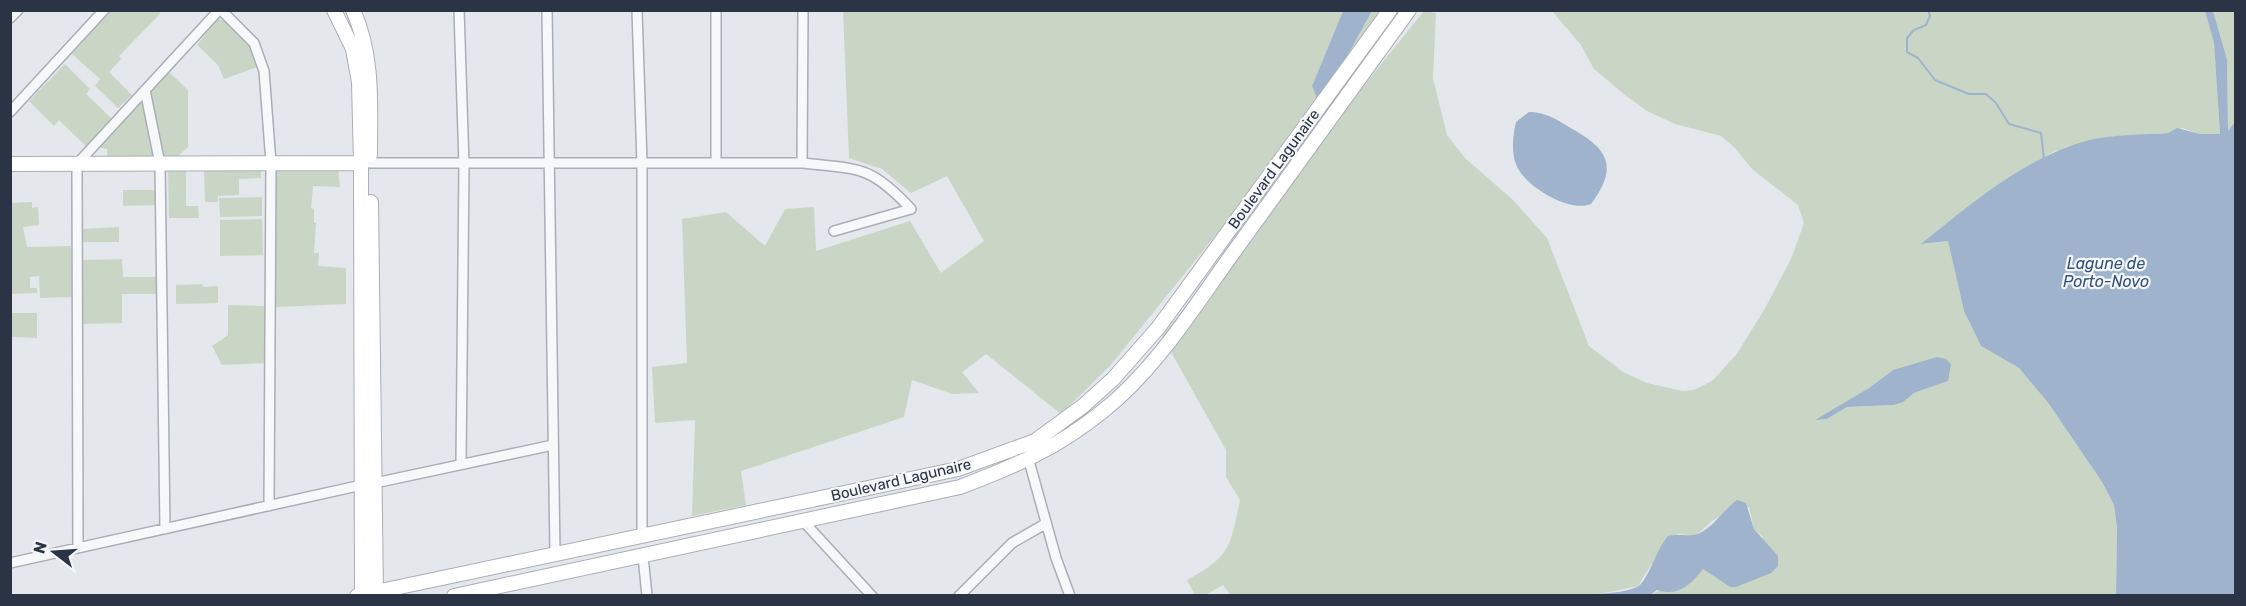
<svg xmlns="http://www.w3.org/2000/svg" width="2246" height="606" font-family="Rubik,sans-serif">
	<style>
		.green { fill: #c9d6c5; fill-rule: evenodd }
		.water { fill: #9fb4cc }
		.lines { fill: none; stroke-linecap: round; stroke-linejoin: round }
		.stream { stroke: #9fb4cc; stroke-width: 2 }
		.street-casing { stroke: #a9aeb7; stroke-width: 12 }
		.secondary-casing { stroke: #a9aeb7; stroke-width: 16 }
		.street { stroke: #f7f8fa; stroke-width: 9 }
		.secondary { stroke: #fff; stroke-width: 14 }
		.labels { text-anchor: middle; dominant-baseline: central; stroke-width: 4.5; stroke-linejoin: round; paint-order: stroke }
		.street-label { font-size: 15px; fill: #2b3445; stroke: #f4f6f9 }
		.water-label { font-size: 16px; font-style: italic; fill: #34527a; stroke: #f4f6f9 }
	</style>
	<rect width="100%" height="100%" fill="#e4e7ec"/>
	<path class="green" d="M2205,10L2214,43L2220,134H2200L2182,128L2168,133L2107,137L2053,152L2017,172L1923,244L1948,241L1964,311L1981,346L2019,368L2049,404L2102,482L2114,505L2117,528L2116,595H1650L1703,569L1730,587L1763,537L1754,529L1749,507C1738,511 1722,514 1712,521C1697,533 1702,537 1679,534L1651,565L1638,586L1590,596H1231L1223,585L1205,595H1195L1187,580C1231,556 1230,547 1240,500L1226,477V450L1162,336L1424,11L1436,13L1433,78L1447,135L1465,158L1512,199L1547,238L1589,346L1623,372L1647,383L1682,391L1694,390L1712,381L1736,355L1763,312L1791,259L1804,223L1798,205L1752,169L1735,148L1721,136L1675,124L1647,111L1625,95L1594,69L1581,45L1552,11ZM1893,370L1948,381L1914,393L1903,402L1894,405L1847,407L1827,419L1817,420L1869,388Z
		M110,11H159L160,14L119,56L121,59L109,72L132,95L118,108L95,86L100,79L72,54Z
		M843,11H1343L1312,86L1334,80L1372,11H1397L1110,366L1061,414L986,354L962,372L979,393L952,394L912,380L904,417L741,471L746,505L692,516L695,420L655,423L652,367L687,363L682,219L726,212L765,246L785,209L814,207L816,251L910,221L941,273L984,241L947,176L911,193L882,169L849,158Z
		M2213,11H2235V122L2228,132L2227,59Z
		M217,19C233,20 255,52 260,66L224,79L218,65L197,45Z
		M65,64L90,89L86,94L113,120L87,147L59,120L54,126L29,101Z
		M169,72L188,90V147L174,160L107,159V149L97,147Z
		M261,168V178L239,179V195L218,196V202H205L204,170Z
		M279,168H338L340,187L313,186L311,208L314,209V223H316L314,253H319L318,266L346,268V304L276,307L275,174Z
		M168,169H186V206H198L199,218H169Z
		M123,190H158V205L123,206Z
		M262,197V216L220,217L219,198Z
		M32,202V208L38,207L39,225L23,227L27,247L71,246L72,297L40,298L39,276L30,277V288H37V293L11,294V203Z
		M262,219L263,255L220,256V220Z
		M119,227V242H83V229Z
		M122,259L123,277H156V294H122V323L83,324V260Z
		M202,284L203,287L218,286V303L176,304V285Z
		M228,305L265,306L266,363L222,365L212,346L228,335Z
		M11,313H37V338L11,337Z"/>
	<path class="water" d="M1343,11H1372L1334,80L1317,98L1312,86Z
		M2205,11H2213L2227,59L2228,131L2235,122V595H2116L2117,528L2114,505L2102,482L2049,404L2019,368L1981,346L1964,311L1948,241L1921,244C1971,204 2026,156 2090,140C2115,134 2142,135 2168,133L2177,128L2200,134H2220L2214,43Z
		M1529,112C1545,112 1556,119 1569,127C1607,148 1620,165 1591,204C1570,213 1523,186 1516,164C1511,152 1513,134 1516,122Z
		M1937,357L1946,359L1951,364L1948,381L1914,393L1903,402L1894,405L1847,407L1827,419L1815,420L1869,388L1893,370Z
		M1737,500L1746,503L1754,529L1778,556V566L1771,573L1736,587H1730L1703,569C1690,585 1679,597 1657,590L1650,595H1590C1605,593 1623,593 1637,587C1648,582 1656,549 1668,536C1677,534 1684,536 1692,535C1709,534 1723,510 1737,500Z"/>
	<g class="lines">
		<path class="stream" d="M1928,10L1930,16L1926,25L1914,30L1907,38V52L1918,58L1935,80L1969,94H1986L1996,103L2009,124L2041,133L2044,159"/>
		<g class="street-casing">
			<path id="street" d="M221,10L254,43L264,71L271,163L269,506
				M459,10L464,165L461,464
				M547,10L555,554
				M637,10L642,163V535
				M716,10V163
				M10,18L18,10
				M145,90L160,164L165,529
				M10,112L104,10
				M370,163H802C859,169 870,165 911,209L834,231
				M802,163L803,10
				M1029,461L1056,558L1070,596
				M375,483L553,445
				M804,522L872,596
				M78,548L77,164L219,10
				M643,556L647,596
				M10,563L362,485
				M959,596L1012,543L1045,524"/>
		</g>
		<g class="secondary-casing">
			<path id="secondary" d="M334,10L353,49L359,82L361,163L362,596
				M353,10C374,56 370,106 370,155
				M10,164L361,163
				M371,202L376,596
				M357,596L958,469L1035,441L1083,406L1113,379L1158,328L1390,10
				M454,596L960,487C1015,466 1056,449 1103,411C1156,369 1194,307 1233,253C1291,172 1350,91 1409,10"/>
		</g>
		<use href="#street" class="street"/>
		<use href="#secondary" class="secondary"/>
	</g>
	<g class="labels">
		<g class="street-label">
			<text transform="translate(1274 169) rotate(-54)">Boulevard Lagunaire</text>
			<text transform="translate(901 480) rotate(-13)">Boulevard Lagunaire</text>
		</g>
		<g class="water-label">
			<text x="2106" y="263">Lagune de<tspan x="2106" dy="18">Porto-Novo</tspan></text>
		</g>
	</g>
	<rect width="2246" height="606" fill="none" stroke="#2b3445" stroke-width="24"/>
	<g transform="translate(54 552) rotate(287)" stroke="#f4f6f9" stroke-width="4.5" paint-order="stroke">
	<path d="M0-4.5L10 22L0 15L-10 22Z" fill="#2b3445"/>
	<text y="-9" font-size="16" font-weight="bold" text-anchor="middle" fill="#2b3445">N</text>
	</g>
</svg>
